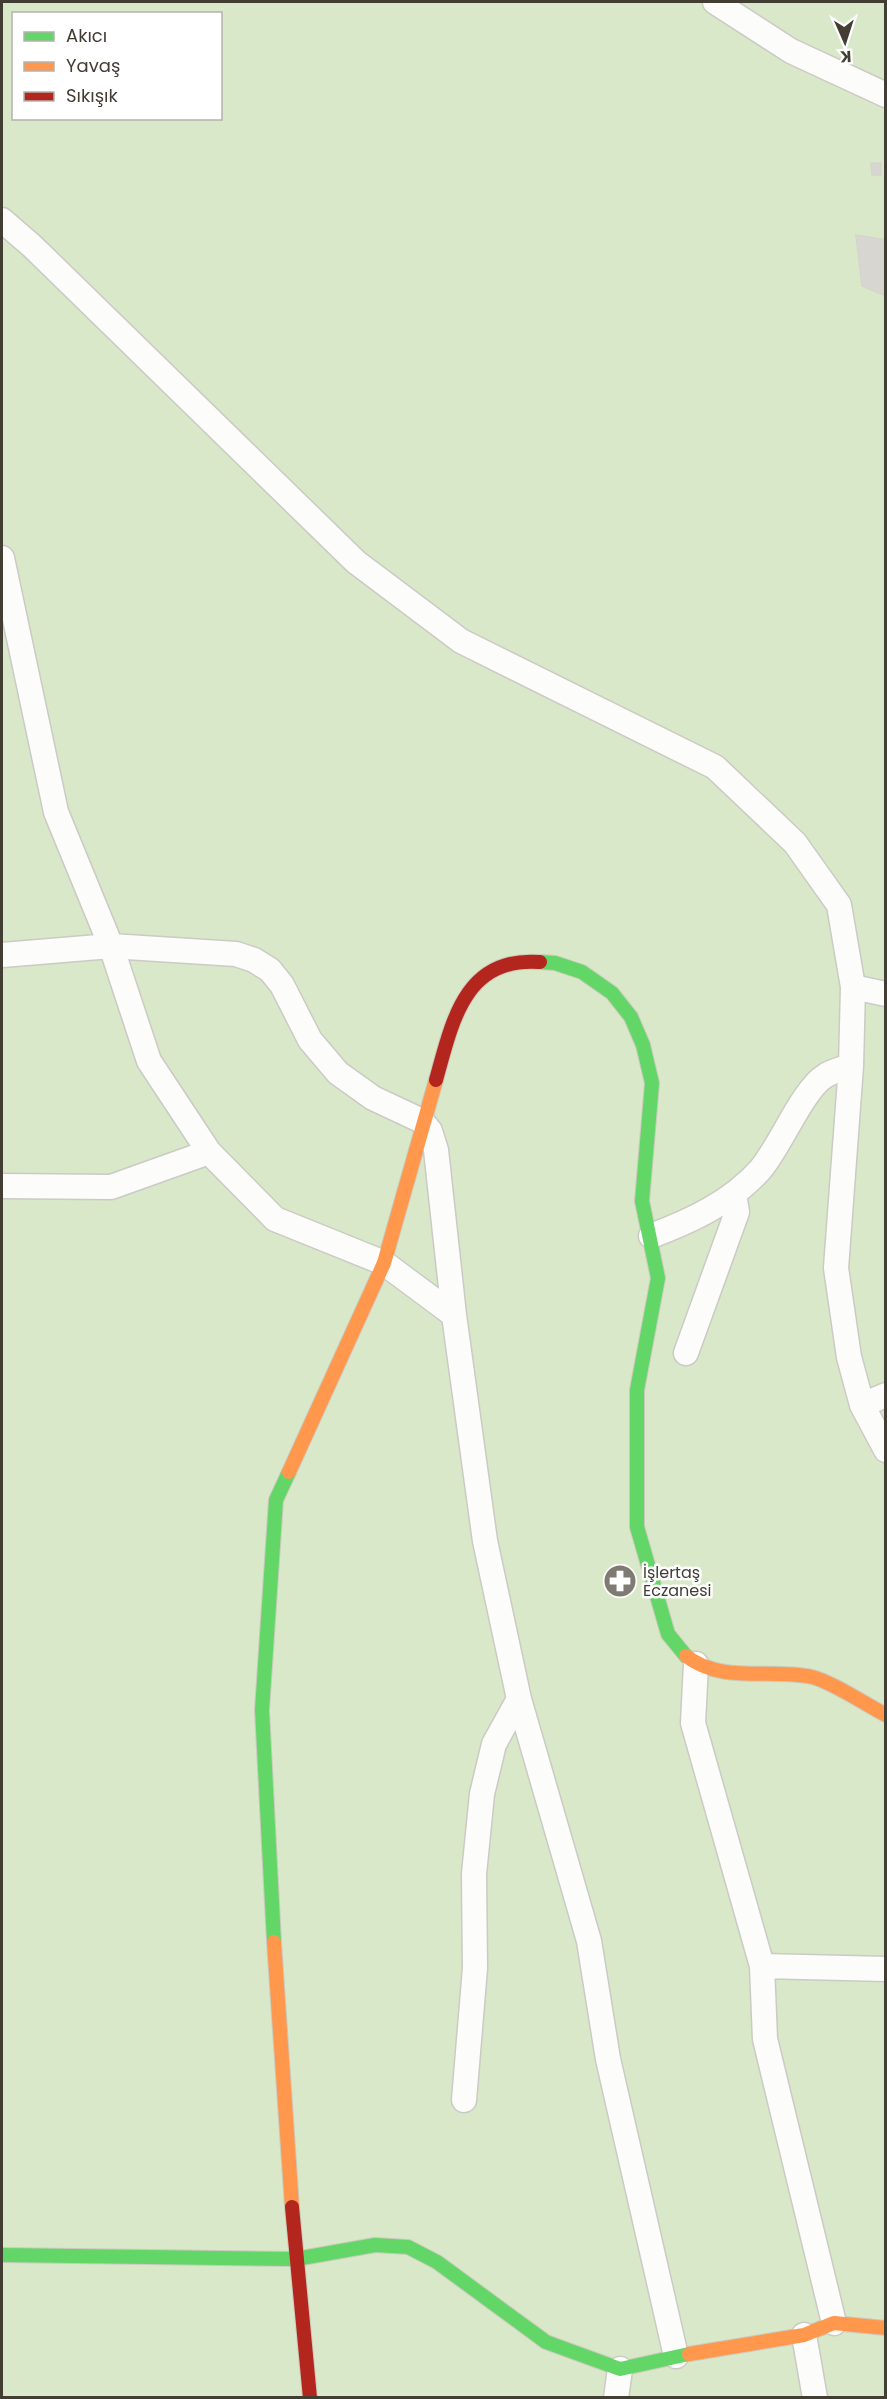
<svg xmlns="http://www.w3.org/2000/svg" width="887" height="2399" font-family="Poppins,sans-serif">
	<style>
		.green { fill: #d8e8c8; fill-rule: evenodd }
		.building { fill: #d7d6d0; stroke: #d6d4cd; stroke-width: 1.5 }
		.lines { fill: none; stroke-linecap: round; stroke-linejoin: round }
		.street-casing { stroke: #cccac5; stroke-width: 27 }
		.fast-casing { stroke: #cccabe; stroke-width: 16 }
		.slow-casing { stroke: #cccabe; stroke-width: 16 }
		.jam-casing { stroke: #cccabe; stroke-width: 16 }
		.street { stroke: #fcfcfb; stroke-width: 24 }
		.fast { stroke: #63d668; stroke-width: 14 }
		.slow { stroke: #ff974d; stroke-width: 14 }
		.jam { stroke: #b3261e; stroke-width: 14 }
		.labels { text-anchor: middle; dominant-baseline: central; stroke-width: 5; stroke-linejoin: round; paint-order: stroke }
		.poi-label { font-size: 16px; fill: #433e34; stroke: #fff; text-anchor: start }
	</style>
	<rect width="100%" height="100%" fill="#eeede7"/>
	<path class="green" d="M2,2H885V2397L2,2398ZM14,14H220V118H14Z"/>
	<path class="building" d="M871,163H881V175H872Z
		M856,235L886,240V296L862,286Z"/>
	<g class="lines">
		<g class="street-casing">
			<path id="street" d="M715,2L791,51L886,95
				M2,220L32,246L356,562L461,641L715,767L795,843L839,905L853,987L851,1066L836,1268L849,1357L862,1405L886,1450
				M2,558L56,812L111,946L149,1061L209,1152L275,1219L384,1263L454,1315L485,1541L519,1699L589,1941L608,2059L676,2356
				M2,955L111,946L236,954L254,960L270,970L282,985L310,1040L338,1073L373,1098L422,1121L430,1131L436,1150L454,1315
				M853,987L886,994
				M2,1186L111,1187L209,1152
				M651,1236C691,1221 730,1203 760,1170C780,1147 803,1089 825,1076C832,1071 842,1069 851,1066
				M686,1353L737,1212L734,1194
				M862,1405L886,1395
				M696,1664L693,1723L762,1966L765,2039L834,2323
				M762,1966L886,1969
				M464,2100L475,1968L474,1874L482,1794L494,1744L519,1699
				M804,2335L815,2398
				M616,2398L620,2369"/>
		</g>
		<g class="fast-casing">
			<path id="fast" d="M540,962L555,963L582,972L612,993L631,1017L643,1045L652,1083L642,1201L658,1278L637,1390V1527L668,1634L686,1656
				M274,1942L262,1710L276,1500L289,1472
				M2,2255L296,2259L375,2245L408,2247L437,2262L546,2342L620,2369L689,2354"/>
		</g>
		<g class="slow-casing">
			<path id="slow" d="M289,1472L384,1263L436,1080
				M686,1656C722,1684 770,1668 812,1677C830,1681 867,1705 886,1715
				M274,1942L292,2207
				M689,2354L804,2335L834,2323L886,2328"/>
		</g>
		<g class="jam-casing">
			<path id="jam" d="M436,1080C452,1023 464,956 540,962
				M292,2207L310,2398"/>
		</g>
		<use href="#street" class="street"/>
		<use href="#fast" class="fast"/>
		<use href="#slow" class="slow"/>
		<use href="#jam" class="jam"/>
	</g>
	<defs>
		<g id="pharmacy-disc" transform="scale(1.725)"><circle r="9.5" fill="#7f7b73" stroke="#fff"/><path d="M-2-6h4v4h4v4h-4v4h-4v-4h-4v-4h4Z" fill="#fff"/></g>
	</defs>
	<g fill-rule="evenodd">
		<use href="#pharmacy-disc" x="620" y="1581"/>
	</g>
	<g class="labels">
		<g class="poi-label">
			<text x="643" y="1572">İşlertaş<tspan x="643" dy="18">Eczanesi</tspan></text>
		</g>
	</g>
	<rect width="887" height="2399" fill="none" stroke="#433e34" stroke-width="6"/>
	<rect x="12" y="12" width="210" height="108" fill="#ffffff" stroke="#b4b2ae" stroke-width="1.5"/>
	<rect x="24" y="32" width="30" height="9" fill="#63d668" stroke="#b4b2ae" stroke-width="1.5"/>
	<text x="66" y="42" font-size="18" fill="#433e34">Akıcı</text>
	<rect x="24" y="62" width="30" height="9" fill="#ff974d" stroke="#b4b2ae" stroke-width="1.5"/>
	<text x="66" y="72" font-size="18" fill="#433e34">Yavaş</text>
	<rect x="24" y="92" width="30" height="9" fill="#b3261e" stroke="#b4b2ae" stroke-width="1.5"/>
	<text x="66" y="102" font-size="18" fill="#433e34">Sıkışık</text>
	<g transform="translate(845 42) rotate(177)" stroke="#ffffff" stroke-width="4.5" paint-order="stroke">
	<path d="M0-4.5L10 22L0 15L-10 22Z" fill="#433e34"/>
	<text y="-9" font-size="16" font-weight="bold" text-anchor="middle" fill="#433e34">K</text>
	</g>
</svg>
